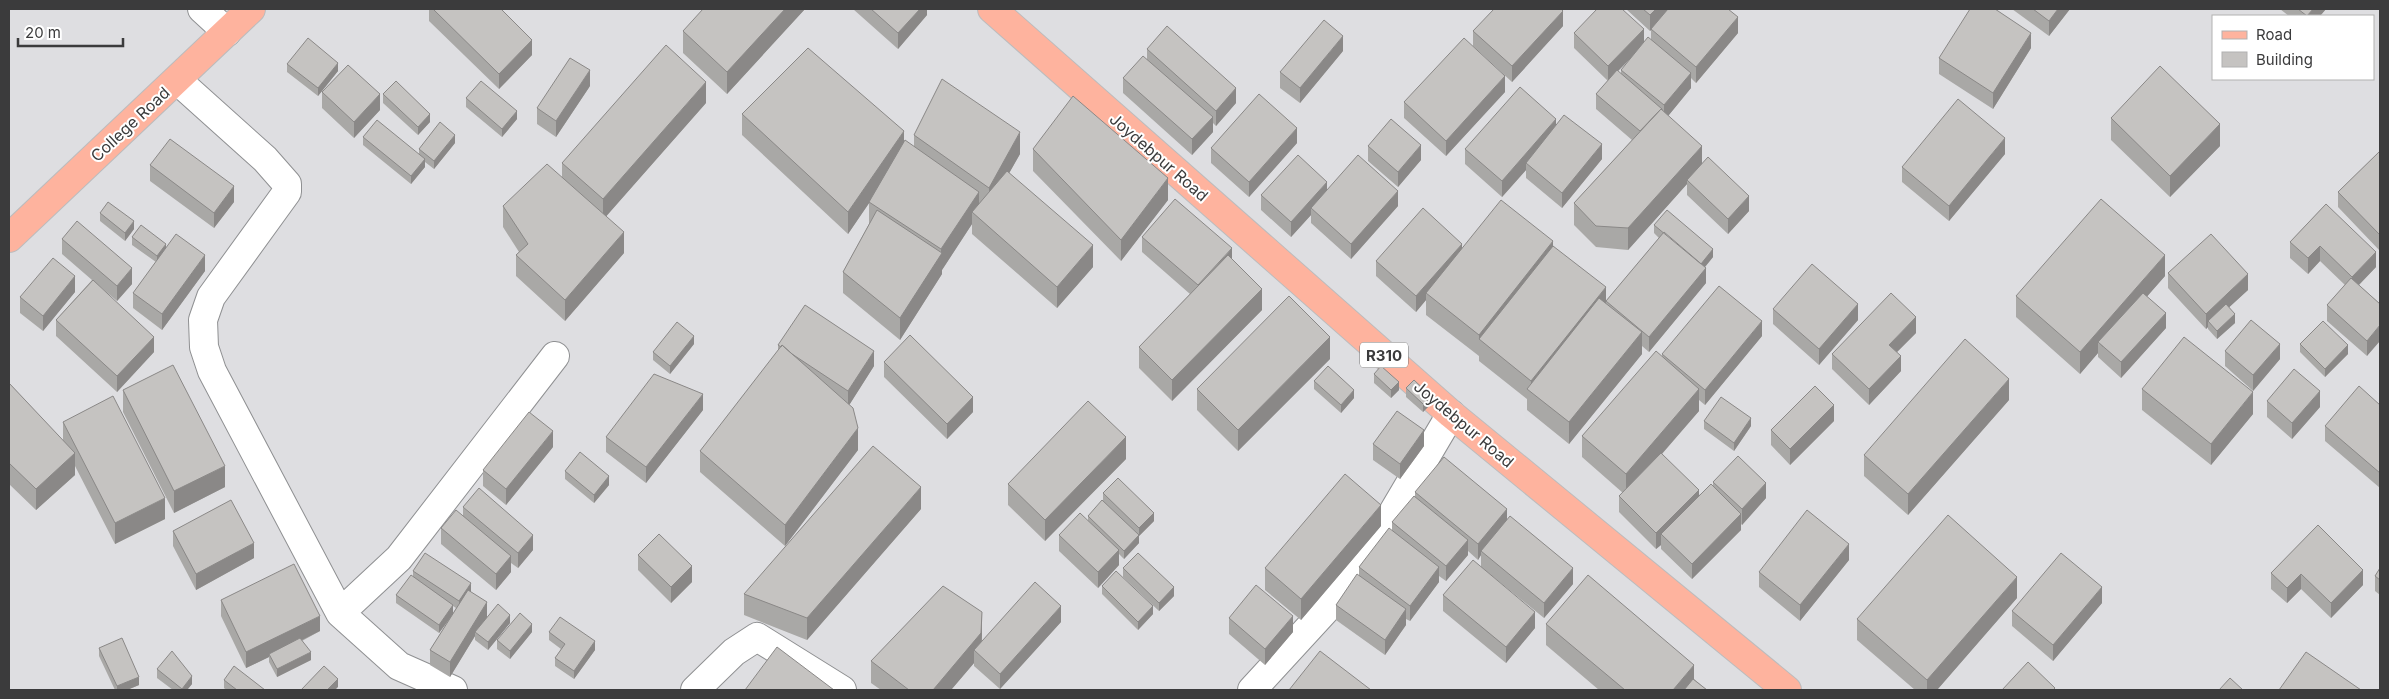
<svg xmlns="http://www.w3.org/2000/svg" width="2389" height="699" font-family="Inter,sans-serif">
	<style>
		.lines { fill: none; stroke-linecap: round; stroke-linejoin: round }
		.minor-casing { stroke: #8f9092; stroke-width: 30 }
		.major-casing { stroke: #bcbcbd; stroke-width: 30 }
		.minor { stroke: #fff; stroke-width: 28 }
		.major { stroke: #feb39e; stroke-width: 28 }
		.wall { fill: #a9a8a6; fill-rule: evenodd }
		.shaded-wall { fill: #8a8887 }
		.building { fill: #c5c3c1; stroke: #8a8887 }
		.labels { text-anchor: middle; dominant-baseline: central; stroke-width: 4; stroke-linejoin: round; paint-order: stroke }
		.shield { fill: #fff; stroke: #767676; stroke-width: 1 }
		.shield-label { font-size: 15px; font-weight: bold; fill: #3b3b3c }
		.street-label { font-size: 16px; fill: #3b3b3c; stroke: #fff }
	</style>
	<rect width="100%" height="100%" fill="#dedee1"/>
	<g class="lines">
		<g class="minor-casing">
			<path id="minor" d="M202,9L227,32
				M177,80L265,159L287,184V192L211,297L203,320L204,347L212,371L340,613
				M453,690L399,666L340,613L399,558L555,356
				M695,690L734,652L757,637L842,690
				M1252,690L1353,580L1451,414"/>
		</g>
		<g class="major-casing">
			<path id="major" d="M992,9L1451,414L1787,690
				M9,238L251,9"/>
		</g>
		<use href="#minor" class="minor"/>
		<use href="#major" class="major"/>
	</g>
	<path class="wall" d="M429,9H501L532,55L499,89L429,21Z
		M805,9L727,94L683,53V31Z
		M853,9H927V15L898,49Z
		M1626,9H1728L1738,33L1696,83L1691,78V88L1668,116L1702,163L1749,211L1728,234L1687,195V184L1628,250L1596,247L1574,225V203L1632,140L1596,109V94L1608,81L1574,48V33L1644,43L1651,40V30L1650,31ZM1633,55L1621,70V74L1618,71Z
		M2012,9H2070L2049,36Z
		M2280,9H2326L2320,16H2289Z
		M1563,26L1512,82L1473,46V31Z
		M2031,48L1993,109L1939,74V58Z
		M1147,49L1236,103L1216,126L1213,123V132L1192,155L1123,93V78L1147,59Z
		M1343,51L1300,103L1280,88V72Z
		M287,64L338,71L318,96L287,72Z
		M590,86L556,137L537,124V108Z
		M322,92L380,110L354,138L322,108Z
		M1505,92L1446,156L1404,118V102Z
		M383,94L430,122L418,135L383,103Z
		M466,98L517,119L502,137L466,107Z
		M706,103L606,216L624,253L565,321L516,276V255L519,252L503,227V206L562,177V163Z
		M742,114L904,142L914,147V135L1020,154L1009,173L1093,267L1057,308L972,234V224L942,270V274L900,340L843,293V272L869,224V203L848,234L742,135Z
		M2111,118L2220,146L2170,197L2111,140Z
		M1556,125L1602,159L1562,208L1526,178V170L1502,197L1465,164V149Z
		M363,137L419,154V149L455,143L434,169L425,162V167L411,184L363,145Z
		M1297,143L1249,197L1211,163V148Z
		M1368,146L1421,160L1398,187L1368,161Z
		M1033,149L1168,200L1121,261L1033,171Z
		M2380,151V251L2338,207V192Z
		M2005,154L1949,221L1902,182V167Z
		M150,165L234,202L214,228L150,181Z
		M1327,189L1398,206L1351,259L1311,223V215L1291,237L1261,210V195Z
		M2326,204L2376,267L2359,285L2380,304L2367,356L2327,321V305L2345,285L2320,261L2308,274L2290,258V242Z
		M100,213L134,229L125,241L100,221Z
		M1654,225L1713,257L1705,267L1706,283L1649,352L1642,346V354L1569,444L1527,410V399L1479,361V356L1426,315V300L1416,312L1376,276V261L1462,248L1553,246L1606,304V301L1659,238L1654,233Z
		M132,237L166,248L205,271L162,330L133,308V293L156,262L132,245Z
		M1142,237L1232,259L1262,310L1172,401L1139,368V347L1190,294L1142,252Z
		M62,239L132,284L117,301L97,284L154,352L117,392L56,336V320L92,280L62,254Z
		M2168,273L2248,290L2229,307L2235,323L2217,339L2208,329V327L2206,329L2168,288Z
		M2165,276L2147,296L2166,328L2121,378L2098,357V353L2080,374L2016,317V296Z
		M75,292L43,331L20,313V297Z
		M1773,309L1858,320L1819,365L1773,324Z
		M1916,333L1897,352L1901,371L1869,405L1832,369V354Z
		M1762,336L1705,405L1699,400V411L1662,454L1699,495L1713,486V482L1766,498L1742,525L1741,524V530L1692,579L1661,549V545L1656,549L1619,512V496L1623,493L1582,457V436L1662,356V354Z
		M694,344L670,374L653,360V352Z
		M2300,344L2348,354L2325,377L2300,352Z
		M778,345L874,366L849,405L858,450L785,546L700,472V451L778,351Z
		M2225,351L2280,359L2253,391L2225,366Z
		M1330,359L1238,451L1197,410V389Z
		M884,362L973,412L947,439L884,377Z
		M1374,374L1399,390L1391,398L1374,383Z
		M1314,381L1354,398L1341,413L1314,389Z
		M9,383L63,441V422L165,519L115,544L75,466V475L36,510L9,484Z
		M1406,388L1431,404L1423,412L1406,397Z
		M2142,389L2253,414L2211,465L2142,410Z
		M123,390L225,487L174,513L123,412Z
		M2009,400L1908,515L1864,476V455Z
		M2267,401L2320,407L2292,439L2267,417Z
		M2380,405V488L2325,441V426Z
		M703,410L646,483L606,452V437Z
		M1704,421L1751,426L1734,451L1704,429Z
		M1834,421L1790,465L1771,445V430Z
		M1373,444L1424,446L1400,479L1373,460Z
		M553,447L506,505L483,486V470Z
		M1126,459L1045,541L1008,505V484Z
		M565,471L609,485L594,503L565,479Z
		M1415,492L1507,520L1573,584L1544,618L1481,567V555L1478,560L1468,551V555L1446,581L1439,576V582L1410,621L1406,619V625L1385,655L1336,620V605L1359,575V567L1392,531V522L1415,497Z
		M1103,493L1154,521L1139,536V543L1124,559L1119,554V565L1098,588L1059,551V535L1088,520V516L1103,501Z
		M463,507L533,550L518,568L511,563V572L496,590L441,544V528L463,516Z
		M921,509L807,640L744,615V594Z
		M2318,525L2363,585L2331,618L2301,589L2287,603L2271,589V573Z
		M1381,526L1301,620L1265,590V568Z
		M173,531L254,558L196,590L173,546Z
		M638,555L692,582L671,603L638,570Z
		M1849,560L1800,621L1759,587V572Z
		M1123,568L1174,596L1159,611L1123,577Z
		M2380,568V595L2375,591V576Z
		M413,571L471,592L487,618L510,623L488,650L475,640V636L450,677L430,665V650L449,620L439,633L396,603V595L413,577ZM453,606L456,608L453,613Z
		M1102,586L1153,614L1138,630L1102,594Z
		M1443,595L1535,628L1506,663L1443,611Z
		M2017,598L1937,690H1915L1857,640V619Z
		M221,600L320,631L302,641L311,660L277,677L269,662V657L246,668L221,616Z
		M2102,603L2053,661L2012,626V611Z
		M1229,618L1293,632L1265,665L1229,634Z
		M1061,622L1000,689L974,666V663L951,690H881L871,683V661L982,634V641Z
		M1546,624L1694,679L1707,690H1599L1546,645Z
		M532,632L510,659L497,649V640Z
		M549,632L595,650L574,679L555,666V658L561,649L549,640Z
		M99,648L139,685L127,690H115L99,656Z
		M157,669L192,684L187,690H173L157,678Z
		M224,680L265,690H226L224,688Z"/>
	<path class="shaded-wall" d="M785,9H805L727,94V72Z
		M920,9H927V15L898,49V33Z
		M1656,9H1670L1650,31V15Z
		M2058,9H2070L2049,36V21Z
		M2313,9H2326L2320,16H2307Z
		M1563,11V26L1512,82V66Z
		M1738,17V33L1696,83V67Z
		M1644,29V45L1608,81V66Z
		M2031,33V48L1993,109V93Z
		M1343,36V51L1300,103V88Z
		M532,40V55L499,89V74Z
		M338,63V71L318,96V88Z
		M590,70V86L556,137V121Z
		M1691,73V88L1664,121V105Z
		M1505,76V92L1446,156V141Z
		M706,82V103L603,220V199Z
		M1236,88V103L1216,126V111Z
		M380,94V110L354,138V122Z
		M517,111V119L502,137V129Z
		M430,114V122L418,135V127Z
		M1213,117V132L1192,155V139Z
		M1556,119V135L1526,163V170L1502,197V181Z
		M2220,124V146L2170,197V176Z
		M1297,128V143L1249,197V182Z
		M904,131V152L848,234V212Z
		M1020,132V154L989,209V188Z
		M455,135V143L434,169V161Z
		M2005,138V154L1949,221V206Z
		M1602,144V159L1562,208V193Z
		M1421,145V160L1398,187V172Z
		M1702,146V167L1687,180V184L1628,250V228Z
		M425,159V167L411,184V176Z
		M1168,178V200L1121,261V240Z
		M1327,182V198L1311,208V215L1291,237V222Z
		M234,186V202L214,228V213Z
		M1398,191V206L1351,259V244Z
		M979,192V213L972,212V224L942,270V274L900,340V318L941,253V249Z
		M1749,196V211L1728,234V219Z
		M134,221V229L125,241V233Z
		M624,232V253L565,321V300Z
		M1553,241V263L1479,339V357V335Z
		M166,244V252L157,264V256Z
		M1462,244V259L1426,293V300L1416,312V296Z
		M1093,245V267L1057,308V287Z
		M2320,246V261L2308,274V258Z
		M1232,248V264L1199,286Z
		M1713,249V257L1700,273V264Z
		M2376,252V267L2352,292V277Z
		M205,255V271L162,330V314Z
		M2165,255V276L2103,347L2098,342V353L2080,374V352Z
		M132,268V284L117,301V286Z
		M1706,268V283L1649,352V337Z
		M2248,274V290L2211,324L2208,321V327L2206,329V314Z
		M75,276V292L43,331V316Z
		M1606,287V309L1531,392V381Z
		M1262,289V310L1172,401V380Z
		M1858,304V320L1819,365V349Z
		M2166,313V328L2121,378V362Z
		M2235,314V323L2217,339V331Z
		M1916,317V333L1889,360V345Z
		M1762,321V336L1705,405V390Z
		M2380,325V341L2367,356V341Z
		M1642,332V354L1569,444V422Z
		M694,336V344L670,374V366Z
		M154,337V352L117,392V376Z
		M1330,337V359L1238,451V430Z
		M2280,344V359L2253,391V375Z
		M2348,345V354L2325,377V369Z
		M874,351V366L848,407V391Z
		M1901,356V371L1869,405V389Z
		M2009,379V400L1908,515V494Z
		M1399,382V390L1391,398V390Z
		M1699,389V411L1626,495V474Z
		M1354,390V398L1341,413V405Z
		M2320,391V407L2292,439V423Z
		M2253,392V414L2211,465V444Z
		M703,394V410L646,483V467Z
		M1431,396V404L1423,412V404Z
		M973,397V412L947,439V424Z
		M1834,405V421L1790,465V449Z
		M1751,418V426L1734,451V443Z
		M858,428V450L785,546V525Z
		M1424,430V446L1400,479V464Z
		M553,431V447L506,505V489Z
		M1126,437V459L1045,541V520Z
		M75,453V475L36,510V489Z
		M225,466V487L174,513V491Z
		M609,476V485L594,503V495Z
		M1766,483V498L1742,525V509Z
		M921,487V509L807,640V618Z
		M1699,490V505L1661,534V545L1656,549V533Z
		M165,498V519L115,544V523Z
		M1381,505V526L1301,620V599Z
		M1507,509V525L1481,551V555L1478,560V544Z
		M1154,513V521L1139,536V528Z
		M1741,514V530L1692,579V564Z
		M533,535V550L518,568V553Z
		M1139,535V543L1124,559V551Z
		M1468,540V555L1446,581V566Z
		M254,543V558L196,590V574Z
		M1849,544V560L1800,621V605Z
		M1119,550V565L1098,588V572Z
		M511,556V572L496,590V574Z
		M692,566V582L671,603V587Z
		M1439,567V582L1410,621V606Z
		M1573,568V584L1544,618V603Z
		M2363,570V585L2331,618V603Z
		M2301,574V589L2287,603V588Z
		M2017,577V598L1937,690H1927V680Z
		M471,583V592L459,609V601Z
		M1174,587V596L1159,611V603Z
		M2102,587V603L2053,661V645Z
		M487,602V618L475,632V636L450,677V662Z
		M453,605V614L439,633V625Z
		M1061,606V622L1000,689V674Z
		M1153,606V614L1138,630V622Z
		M1406,609V625L1385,655V640Z
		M982,612V634L981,654L974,650V663L951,690H933Z
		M1535,612V628L1506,663V647Z
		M510,615V623L488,650V642Z
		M320,616V631L270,656L269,654V657L246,668V652Z
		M1293,616V632L1265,665V649Z
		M532,624V632L510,659V651Z
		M595,641V650L574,679V671Z
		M311,652V660L277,677V669Z
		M1694,665V687L1691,690H1673Z
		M192,676V684L187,690H182V689Z
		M139,677V685L127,690H117V686Z
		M338,679V687L335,690H327Z"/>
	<path class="building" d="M433,9H501L532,40L499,74Z
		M703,9H785L727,72L683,31Z
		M871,9H920L898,33Z
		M1494,9H1561L1563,11L1512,66L1473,31Z
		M1597,9H1622L1644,29L1608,66L1574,33Z
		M1643,9H1656L1650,15Z
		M1668,9H1728L1738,17L1696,67L1651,29Z
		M1970,9H1995L2031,33L1993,93L1939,58Z
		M2033,9H2058L2049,21Z
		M2298,9H2313L2307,16Z
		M1324,20L1343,36L1300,88L1280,72Z
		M1167,26L1236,88L1216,111L1147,49Z
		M1648,37L1691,73L1664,105L1621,70Z
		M308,38L338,63L318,88L287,64Z
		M1464,38L1505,76L1446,141L1404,102Z
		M666,45L706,82L603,199L562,163Z
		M808,48L904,131L848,212L742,114Z
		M1143,56L1213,117L1192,139L1123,78Z
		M570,58L590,70L556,121L537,108Z
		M348,65L380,94L354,122L322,92Z
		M2160,66L2220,124L2170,176L2111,118Z
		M1617,70L1662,109V110L1661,109L1640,131L1596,94Z
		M942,79L1020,132L989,188L914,135Z
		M396,81L430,114L418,127L383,94Z
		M481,81L517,111L502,129L466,98Z
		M1520,87L1556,119L1502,181L1465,149Z
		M1259,94L1297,128L1249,182L1211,148Z
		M1073,96L1168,178L1121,240L1033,149Z
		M1958,99L2005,138L1949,206L1902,167Z
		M1661,109L1702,146L1628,228L1596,226L1574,203Z
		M1564,115L1602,144L1562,193L1526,163Z
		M1391,119L1421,145L1398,172L1368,146Z
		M377,120L425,159L411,176L363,137Z
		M440,122L455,135L434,161L419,149Z
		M170,139L234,186L214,213L150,165Z
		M905,140L979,192L941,249L869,202Z
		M2380,151V235L2338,192Z
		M1298,155L1327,182L1291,222L1261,195Z
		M1358,155L1398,191L1351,244L1311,208Z
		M1708,157L1749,196L1728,219L1687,180Z
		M547,164L624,232L565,300L516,255L528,244L503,206Z
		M1007,171L1093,245L1057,287L972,212Z
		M1175,199L1232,248L1198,285L1142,237Z
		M2101,199L2165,255L2080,352L2016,296Z
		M1501,200L1553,241L1479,335L1426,293Z
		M108,202L134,221L125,233L100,213Z
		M2326,204L2376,252L2352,277L2320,246L2308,258L2290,242Z
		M1423,208L1462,244L1416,296L1376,261Z
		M877,210L942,253L900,318L843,272Z
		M1667,210L1713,249L1701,264L1654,225Z
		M77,221L132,268L117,286L62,239Z
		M141,225L166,244L157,256L132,237Z
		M1664,232L1706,268L1649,337L1606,301Z
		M176,234L205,255L162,314L133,293Z
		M2211,234L2248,274L2206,314L2168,273Z
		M1553,246L1606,287L1531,381L1479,339Z
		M1228,255L1262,289L1172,380L1139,347Z
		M53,258L75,276L43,316L20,297Z
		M1812,264L1858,304L1819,349L1773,309Z
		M2351,278L2380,304V325L2367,341L2327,305Z
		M93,280L154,337L117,376L56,320Z
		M1719,286L1762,321L1705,390L1662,354Z
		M1891,293L1916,317L1889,345L1901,356L1869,389L1832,354Z
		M2143,293L2166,313L2121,362L2098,342Z
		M1289,296L1330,337L1238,430L1197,389Z
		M1599,298L1642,332L1569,422L1527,389Z
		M2226,304L2235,314L2217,331L2208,321Z
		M805,305L874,351L848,391L792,354L782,345L781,347L778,345Z
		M2251,320L2280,344L2253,375L2225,351Z
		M2323,321L2348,345L2325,369L2300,344Z
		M677,322L694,336L670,366L653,352Z
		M910,335L973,397L947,424L884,362Z
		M2184,337L2253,392L2211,444L2142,389Z
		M1965,339L2009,379L1908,494L1864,455Z
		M782,345L853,408L858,428L785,525L700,451Z
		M1656,351L1699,389L1626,474L1582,436Z
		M173,365L225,466L174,491L123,390Z
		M1328,366L1354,390L1341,405L1314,381Z
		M1381,366L1399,382L1391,390L1374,374Z
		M2294,369L2320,391L2292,423L2267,401Z
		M654,374L703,394L646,467L606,437Z
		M1414,380L1431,396L1423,404L1406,388Z
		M9,383L75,453L36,489L9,463Z
		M1815,386L1834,405L1790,449L1771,430Z
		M2359,386L2380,405V473L2325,426Z
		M113,396L165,498L115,523L63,422Z
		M1721,397L1751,418L1734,443L1704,421Z
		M1088,401L1126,437L1045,520L1008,484Z
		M1397,411L1424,430L1400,464L1373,444Z
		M529,412L553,431L506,489L483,470Z
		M873,446L921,487L807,618L744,594Z
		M580,452L609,476L594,495L565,471Z
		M1661,453L1699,490L1656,533L1619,496Z
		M1738,456L1766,483L1742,509L1713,482Z
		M1444,457L1507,509L1478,544L1415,492Z
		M1345,474L1381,505L1301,599L1265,568Z
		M1118,478L1154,513L1139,528L1103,493Z
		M1711,484L1741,514L1692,564L1661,534Z
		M479,488L533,535L518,553L463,507Z
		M1414,496L1468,540L1446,566L1392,522Z
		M231,500L254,543L196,574L173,531Z
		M1102,500L1139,535L1124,551L1088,516Z
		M456,510L511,556L496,574L441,528Z
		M1807,510L1849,544L1800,605L1759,572Z
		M1080,513L1119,550L1098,572L1059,535Z
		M1948,515L2017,577L1927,680L1857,619Z
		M1510,516L1573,568L1544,603L1481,551Z
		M2318,525L2363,570L2331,603L2301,574L2287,588L2271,573Z
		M1389,528L1439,567L1410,606L1359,567Z
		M659,534L692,566L671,587L638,555Z
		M425,553L471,583L459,601L413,571Z
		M1138,553L1174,587L1159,603L1123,568Z
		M2061,553L2102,587L2053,645L2012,611Z
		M1473,560L1535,612L1506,647L1443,595Z
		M294,564L320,616L246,652L221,600Z
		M2380,568V580L2375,576Z
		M1116,571L1153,606L1138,622L1102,586Z
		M1357,574L1406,609L1385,640L1336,605Z
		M411,575L453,605L439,625L396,595Z
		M1588,575L1694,665L1673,690H1625L1546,624Z
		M1035,582L1061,606L1000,674L974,650Z
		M1256,585L1293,616L1265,649L1229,618Z
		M943,586L982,612L981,633L933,690H909L871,661Z
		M468,590L487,602L450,662L430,650Z
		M498,604L510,615L488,642L475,632Z
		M520,613L532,624L510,651L497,640Z
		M560,617L595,641L574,671L555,658L565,644L549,632Z
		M122,638L139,677L117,686L99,648Z
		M300,638L311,652L277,669L269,654Z
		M777,647L834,690H745Z
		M172,651L192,676L182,689L157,669Z
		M1320,651L1371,690H1289Z
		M2306,652L2361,690H2279Z
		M2028,662L2055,688L2053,690H2002Z
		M234,666L265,690H237L224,680Z
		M324,666L338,679L327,690H301Z
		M2230,678L2243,690H2219Z
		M1693,679L1707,690H1684Z"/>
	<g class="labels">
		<rect class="shield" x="1360" y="342.5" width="48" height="25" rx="4"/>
		<g class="shield-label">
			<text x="1384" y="355">R310</text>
		</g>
		<g class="street-label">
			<text transform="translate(130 124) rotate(-43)">College Road</text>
			<text transform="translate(1159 157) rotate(41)">Joydebpur Road</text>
			<text transform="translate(1464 424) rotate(40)">Joydebpur Road</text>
		</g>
	</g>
	<rect width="2389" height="699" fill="none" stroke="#3b3b3c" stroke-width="20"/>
	<rect x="2212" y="15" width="162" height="65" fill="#ffffff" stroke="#b1b1b1"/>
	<rect x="2222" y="31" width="25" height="8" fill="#feb39e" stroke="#b1b1b1"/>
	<text x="2256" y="40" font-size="15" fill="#3b3b3c">Road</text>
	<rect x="2222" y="52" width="25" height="15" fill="#c5c3c1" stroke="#b1b1b1"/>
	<text x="2256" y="65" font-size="15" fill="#3b3b3c">Building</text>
	<path d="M18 38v8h105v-8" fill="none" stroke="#3b3b3c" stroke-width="2.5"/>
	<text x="25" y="38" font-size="15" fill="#3b3b3c" stroke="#ffffff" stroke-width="4" paint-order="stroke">20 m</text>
</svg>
